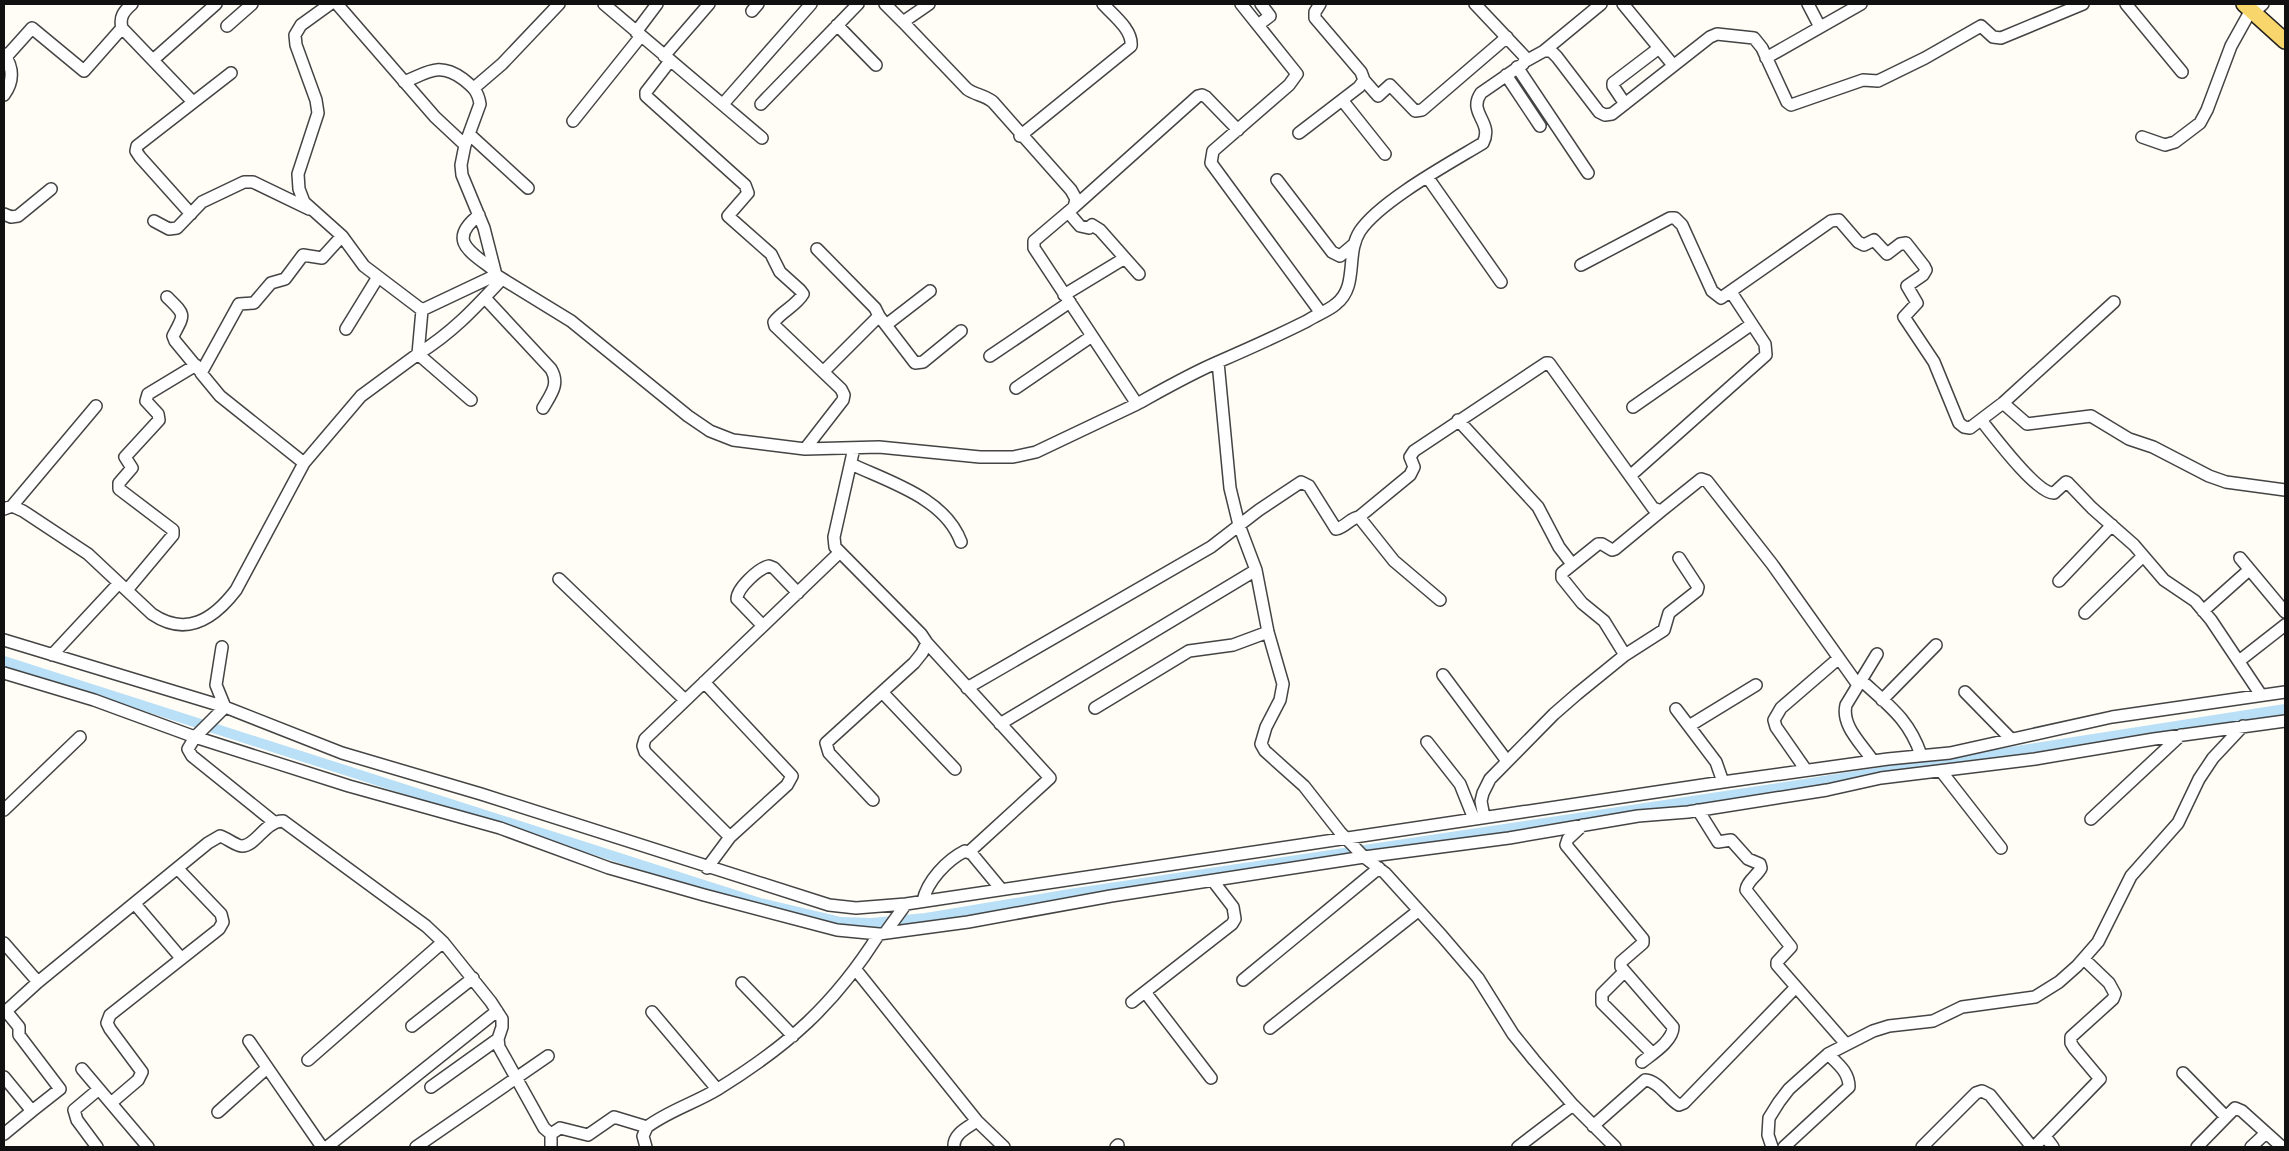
<svg xmlns="http://www.w3.org/2000/svg" width="2289" height="1151" font-family="Lora,serif">
	<style>
		.lines { fill: none; stroke-linecap: round; stroke-linejoin: round }
		.canal { stroke: #b9e0f7; stroke-width: 10 }
		.minor-casing { stroke: #444; stroke-width: 14 }
		.major-casing { stroke: #222; stroke-width: 18 }
		.minor { stroke: #fff; stroke-width: 11 }
		.major { stroke: #f9d66b; stroke-width: 15 }
	</style>
	<rect width="100%" height="100%" fill="#fffdf5"/>
	<g class="lines">
		<path class="canal" d="M4,661L760,903L841,922L871,923L926,918L1070,894L1779,788L2285,709"/>
		<g class="minor-casing">
			<path id="minor" d="M132,4C124,11 119,17 122,28L193,102
				M330,4L301,25L295,35L296,45L316,100L318,113L298,174L299,189L304,202L342,236L364,266L422,310L496,275L571,321L688,416L710,431L733,440L805,449L879,447L980,457H1013L1036,452L1137,404
				M337,4L435,117L465,145
				M604,4L762,138
				M885,4L903,22
				M929,4L903,22L967,89C975,95 985,95 993,102L1071,190L1076,199L1074,207L1034,241V248L1137,404C1164,389 1190,374 1218,362C1248,349 1277,336 1307,321C1316,315 1328,311 1336,304C1359,286 1345,254 1360,231C1380,201 1450,163 1483,143C1494,122 1467,113 1481,93L1523,64L1526,58L1475,4
				M1241,4L1297,74L1289,85L1213,151L1211,163L1321,313
				M1623,4L1673,65
				M1808,4L1820,27
				M2126,4L2182,72
				M752,11L758,4
				M2254,12L2263,4
				M837,25L876,65
				M1258,25L1270,16L1261,4
				M227,26L252,4
				M636,32L657,4
				M1544,51L1601,4
				M4,54C13,67 14,81 4,95
				M664,56L709,4
				M6,57L32,28L84,71L122,28
				M1766,58L1861,4
				M153,60L216,4
				M670,61L646,92V96L745,185L748,193L728,216L771,254L780,272L800,290L803,294C796,306 782,311 774,322L775,326L841,389L844,395L843,400L805,449
				M1526,61L1544,51H1551L1557,57L1599,112L1605,115L1612,114L1710,37L1717,34L1754,38L1762,48L1787,102L1791,105L1863,80L1878,81L1925,58L1981,26L1993,37L2001,38L2083,4
				M1517,67L1588,173
				M1506,75L1540,126
				M1364,80L1378,96L1390,85L1415,111L1422,110L1507,37
				M404,82C429,72 439,62 463,79C473,87 478,91 480,104L465,145L461,165L462,175L484,228L496,275
				M474,88L502,64L559,4
				M1342,100L1385,154
				M723,104L811,4
				M761,104L858,4
				M1625,104L1613,86V83L1659,48
				M573,121L641,36
				M1299,133L1359,87L1364,80L1361,72L1315,18V12L1320,4
				M469,134L528,188
				M1020,136L1131,46C1133,30 1113,15 1103,4
				M2142,137L2165,145L2175,142L2200,123L2207,110L2231,46L2251,10
				M1428,178L1501,282
				M1277,180L1332,252L1340,256L1353,245
				M1074,207L1198,96L1202,95L1206,97L1238,130
				M1068,212L1080,226L1089,228L1092,225L1100,230L1139,274
				M4,214L11,217L18,216L51,189
				M191,214L140,157L136,151L137,146L231,73
				M479,215C446,241 471,252 495,271
				M154,221L169,229L177,228L202,202L244,182H253L309,209
				M817,249L875,308L879,316L824,371
				M1581,265L1670,218H1675L1682,225L1712,291L1721,298L1831,221L1839,220L1858,242L1864,245L1874,240L1887,254L1900,244L1906,243L1924,266L1926,270L1923,275L1907,286L1917,303L1904,317L1934,362L1959,423L1964,427L1970,428L2003,403L2027,424L2091,416L2129,439L2153,447L2209,476L2226,482L2285,490
				M1064,295L1125,258
				M167,297C186,316 185,313 173,336L175,341L199,370
				M485,298L551,369C560,384 551,394 543,408
				M879,316L915,363L923,362L961,331
				M886,325L930,291
				M346,329L378,277
				M990,356L1070,302
				M1218,362L1230,488L1239,525L1256,570L1268,632L1283,684L1280,700L1266,727L1261,744L1265,751L1304,786L1340,832L1364,857L1385,873L1442,936L1478,978L1513,1034L1534,1060L1573,1105L1615,1147
				M1016,388L1092,336
				M471,400L418,354C453,332 474,309 502,279
				M2003,403L2114,302
				M1633,407L1752,324
				M1458,420L1538,507L1559,547L1572,564
				M1981,420C1993,435 2037,494 2054,493L2066,482L2068,483L2092,508L2134,545L2164,580L2195,601L2211,620L2261,695
				M854,448L834,537L835,547L921,634L927,643L922,653L914,663L826,743L829,753L873,800
				M304,463L220,396L201,373L239,304L254,303L271,283L285,279L303,255L322,258L342,236
				M851,464C889,482 945,498 961,542
				M1630,476L1766,355L1765,344L1731,292
				M12,506L96,406
				M4,509L12,506L23,511L88,554L152,614C186,637 213,620 236,590L304,463L361,396L418,354L422,310
				M1359,517L1410,475L1414,467L1410,457L1414,451L1546,363H1549L1653,508L1661,511L1701,479L1707,481L1772,564L1858,685
				M2240,558L2285,612
				M559,579L685,700
				M2059,581L2112,525
				M127,590L173,535V530L119,489V483L132,468L125,457L159,420L158,414L146,401L148,394L196,365
				M2203,611L2249,570
				M2085,613L2143,556
				M763,626L737,599C737,588 759,568 769,566L774,568L798,593
				M4,640L225,707L342,753L481,794L829,905L856,908L906,904L1723,782L1888,759L1950,753L2112,717L2285,692
				M927,643L1050,778L969,852
				M222,647L216,685L225,707L195,737L188,749L192,756L274,822
				M52,655L119,583
				M1625,655L1604,621L1582,603L1562,578V573L1598,544H1602L1612,550L1615,549L1661,511
				M2239,661L2285,625
				M4,673L94,700L195,737L349,786L500,828L609,868L704,895L837,930L879,934L968,922L1111,896L1364,857L1509,838L1638,816L1688,812L1827,790L1881,778L2035,759L2154,739L2285,721
				M1443,675L1507,761
				M1861,680C1888,705 1909,719 1921,755
				M704,682L792,776L787,785L730,837L707,868
				M967,688L1211,547L1259,510L1301,482L1309,486L1336,529C1346,527 1350,518 1359,517L1394,561L1440,600
				M882,692L955,769
				M1965,692L2011,739
				M1882,700L1936,645
				M1095,708L1189,651L1233,645L1268,632
				M1676,709L1716,762L1723,782
				M1000,724L1256,570
				M1689,726L1756,685
				M1427,742L1460,784L1474,819
				M1873,761C1862,744 1841,726 1846,705L1877,654
				M1806,770L1776,727L1774,720L1781,708L1839,658
				M1941,771L2001,848
				M4,810L80,737
				M1698,810L1718,842L1731,840L1748,859L1760,864L1761,868C1757,876 1747,881 1746,890L1791,947L1777,962V965L1846,1044
				M1484,817L1481,801L1483,793L1490,779L1554,714L1577,694L1625,655L1664,630L1669,613L1697,591L1698,587L1679,558
				M2091,819L2181,735
				M1583,825L1568,839L1566,845L1643,939V943L1621,962V967L1673,1027C1673,1041 1652,1054 1642,1062
				M730,837L645,752L643,746L645,739L839,553
				M923,901C927,881 947,860 965,851L972,854L1001,889
				M135,904L181,958
				M885,933L906,904
				M4,943L38,982
				M856,970L977,1121L1004,1147
				M1624,972L1602,994V1003L1652,1053
				M1243,980L1379,868
				M742,983L793,1036
				M1145,992L1211,1078
				M1132,1002L1232,924L1235,919L1233,907L1213,881
				M652,1012L717,1089
				M4,1013L38,982L208,843L220,836C227,838 236,846 242,846C256,846 265,821 283,821L426,926L443,942L491,1002L502,1019V1027L498,1039L499,1047L544,1128L551,1134V1147
				M412,1026L473,978
				M1270,1028L1418,911
				M249,1041L322,1147
				M308,1060L443,942
				M82,1069L148,1147
				M2183,1073L2226,1117
				M4,1077L32,1111L60,1089L19,1035V1027L6,1011
				M431,1087L498,1039
				M111,1103L138,1080L142,1072L110,1029L107,1023L110,1015L219,929L223,922L221,914L178,869
				M218,1112L267,1068
				M1593,1126L1645,1080C1659,1081 1668,1099 1679,1105L1684,1103L1796,987
				M4,1134L32,1111
				M551,1134L560,1128L588,1135L614,1117L647,1127
				M2045,1136L2053,1147
				M97,1147L77,1120L74,1110L99,1089
				M327,1147L497,1011
				M416,1147L548,1056
				M646,1147L643,1136L647,1127C668,1111 695,1103 718,1089C789,1045 834,1005 879,934
				M954,1147C953,1134 967,1128 977,1121
				M1116,1147L1118,1145
				M1518,1147L1573,1105
				M1772,1147L1768,1135L1769,1118L1779,1102L1789,1089L1828,1054L1873,1031L1889,1026L1933,1021L1962,1007L2035,997L2059,982L2077,966L2098,942L2131,876L2178,823L2199,779L2213,758L2243,726
				M1784,1147L1849,1087C1849,1072 1838,1064 1828,1054
				M1922,1147L1976,1093L1982,1091L1990,1095L2032,1147
				M2034,1147L2100,1079L2074,1048L2071,1043V1037L2113,999L2115,994L2109,983L2084,959
				M2197,1147L2235,1108L2242,1111L2282,1147
				M2251,1147L2266,1133"/>
		</g>
		<g class="major-casing">
			<path id="major" d="M2244,4L2285,41"/>
		</g>
		<use href="#minor" class="minor"/>
		<use href="#major" class="major"/>
	</g>
	<rect width="2289" height="1151" fill="none" stroke="#111111" stroke-width="10"/>
</svg>
